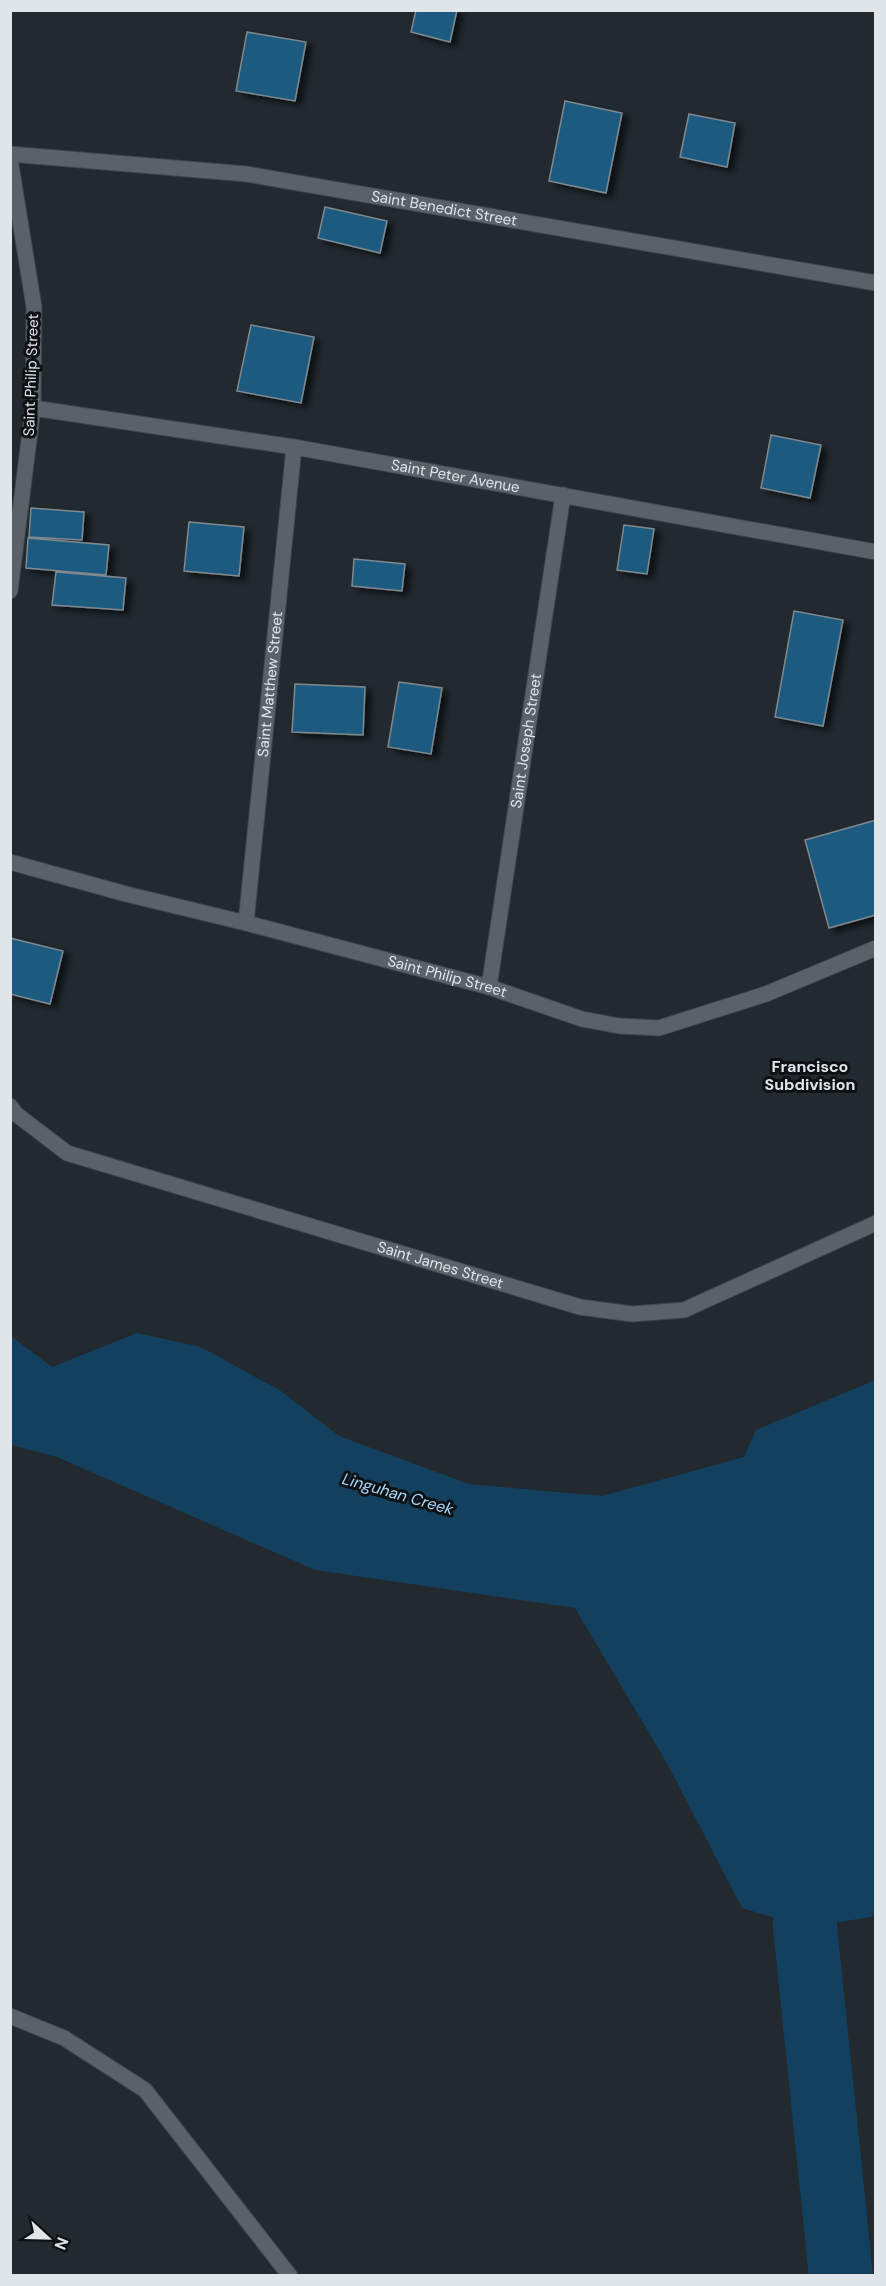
<svg xmlns="http://www.w3.org/2000/svg" width="886" height="2286" font-family="'DM Sans',sans-serif">
	<style>
		.water { fill: #12405e }
		.lines { fill: none; stroke-linecap: round; stroke-linejoin: round }
		.river { stroke: #12405e; stroke-width: 64 }
		.building { fill: #1d5a80; stroke: #7f888e; stroke-width: 1.5; filter: url(#shadow) }
		.minor-casing { stroke: #3e4549; stroke-width: 17 }
		.minor { stroke: #5a6269; stroke-width: 15 }
		.labels { text-anchor: middle; dominant-baseline: central; stroke-width: 6; stroke-linejoin: round; paint-order: stroke }
		.street-label { font-size: 15px; fill: #e0e5e9; stroke: #0e1114 }
		.neighbourhood-label { font-size: 16px; font-weight: bold; fill: #e0e5e9; stroke: #0e1114 }
		.water-label { font-size: 16px; font-style: italic; fill: #a8d8fc; stroke: #0e1114 }
	</style>
	<defs>
		<filter id="shadow"><feDropShadow dx="6" dy="4" stdDeviation="3" flood-color="#0009"/></filter>
	</defs>
	<rect width="100%" height="100%" fill="#22292f"/>
	<path class="water" d="M137,1333L201,1347L281,1391L339,1436L469,1484L602,1496L744,1457L756,1430L875,1380L876,1901L872,1917L805,1927L742,1908L668,1765L575,1608L315,1570L57,1457L11,1445V1336L52,1367Z"/>
	<g class="lines">
		<path class="river" d="M805,1839V1927L841,2276"/>
	</g>
	<path class="building" d="M416,10H457L450,42L411,32Z
		M247,32L306,42L295,101L236,91Z
		M565,101L622,113L606,193L549,181Z
		M689,114L735,123L727,167L680,157Z
		M325,207L387,221L380,253L318,238Z
		M251,325L314,337L301,403L237,391Z
		M771,435L821,445L810,498L761,488Z
		M31,508L84,512L82,540L29,537Z
		M189,522L244,527L239,576L184,571Z
		M624,525L654,529L647,574L617,570Z
		M28,538L109,545L106,575L26,568Z
		M354,559L405,564L402,591L352,586Z
		M56,572L126,578L123,610L52,605Z
		M794,611L843,620L823,726L775,717Z
		M399,682L442,688L431,754L388,747Z
		M295,684L365,687L363,735L292,732Z
		M876,820V915L829,928L805,840Z
		M10,938L63,951L50,1004L10,994Z"/>
	<g class="lines">
		<g class="minor-casing">
			<g id="minor">
				<path id="s1" d="M10,154L246,174L876,283"/>
				<path d="M10,159L34,307L33,408L10,591"/>
				<path id="s2" d="M33,408L294,447L876,552"/>
				<path id="s3" d="M10,862L126,894L246,923L489,987L582,1019L619,1026L659,1028L766,994L876,948"/>
				<path id="s4" d="M246,923L294,447"/>
				<path id="s5" d="M489,987L563,495"/>
				<path id="s6" d="M10,1106L16,1114L67,1153L580,1307L632,1314L684,1310L876,1223"/>
				<path d="M10,2016L64,2038L145,2090L290,2276"/>
			</g>
		</g>
		<use href="#minor" class="minor"/>
	</g>
	<g class="labels">
		<g class="street-label">
			<text stroke="none"><textPath href="#s1" startOffset="438">Saint Benedict Street</textPath></text>
			<text transform="translate(31 375) rotate(-88)">Saint Philip Street</text>
			<text stroke="none"><textPath href="#s2" startOffset="428">Saint Peter Avenue</textPath></text>
			<text stroke="none"><textPath href="#s4" startOffset="240">Saint Matthew Street</textPath></text>
			<text stroke="none"><textPath href="#s5" startOffset="249">Saint Joseph Street</textPath></text>
			<text stroke="none"><textPath href="#s3" startOffset="452">Saint Philip Street</textPath></text>
			<text stroke="none"><textPath href="#s6" startOffset="464">Saint James Street</textPath></text>
		</g>
		<g class="neighbourhood-label">
			<text x="810" y="1066">Francisco<tspan x="810" dy="18">Subdivision</tspan></text>
		</g>
		<g class="water-label">
			<text transform="translate(398 1494) rotate(16)">Linguhan Creek</text>
		</g>
	</g>
	<rect width="886" height="2286" fill="none" stroke="#e0e5e9" stroke-width="24"/>
	<g transform="translate(48 2238) rotate(112)" stroke="#0e1114" stroke-width="4.5" paint-order="stroke">
	<path d="M0-4.5L10 22L0 15L-10 22Z" fill="#e0e5e9"/>
	<text y="-9" font-size="16" font-weight="bold" text-anchor="middle" fill="#e0e5e9">N</text>
	</g>
</svg>
